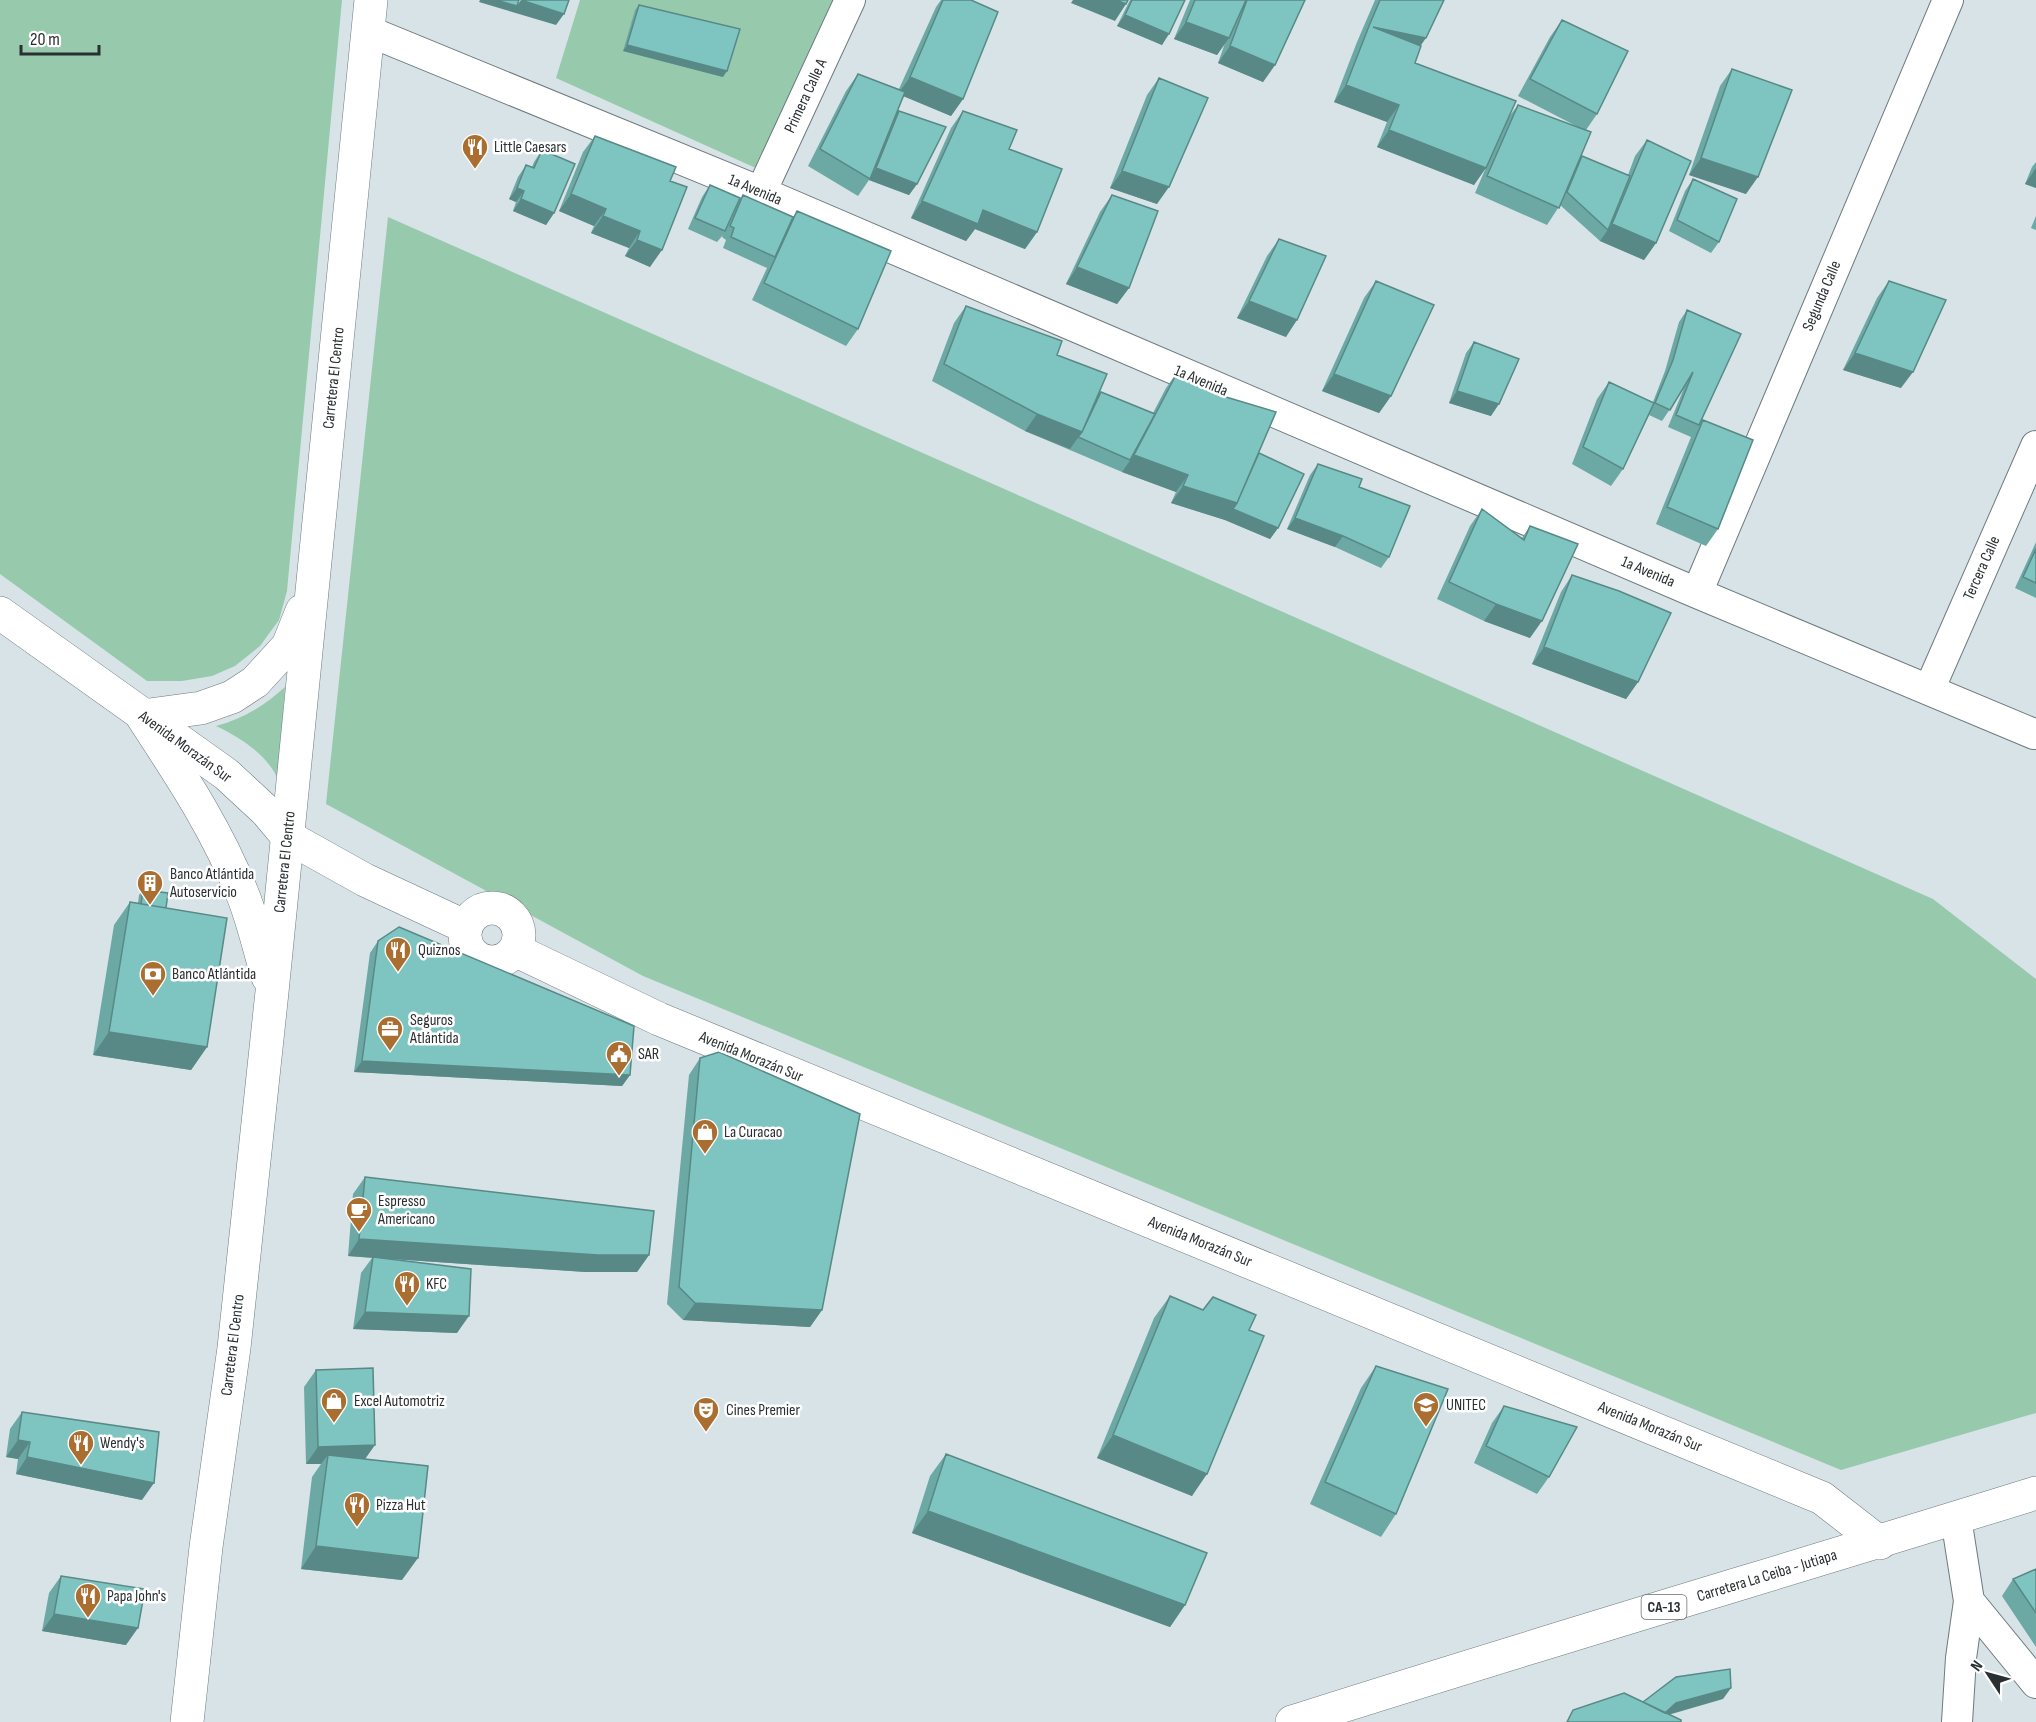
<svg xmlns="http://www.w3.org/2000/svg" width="2036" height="1722" font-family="'Sofia Sans Condensed',sans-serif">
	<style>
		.green { fill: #97caad }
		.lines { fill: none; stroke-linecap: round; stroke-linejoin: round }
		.minor-casing { stroke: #6f7a7e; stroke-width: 32 }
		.tertiary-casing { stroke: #6f7a7e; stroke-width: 34 }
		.secondary-casing { stroke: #6f7a7e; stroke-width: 34 }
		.primary-casing { stroke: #6f7a7e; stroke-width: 34 }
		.minor { stroke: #fff; stroke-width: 30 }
		.tertiary { stroke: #fff; stroke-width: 33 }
		.secondary { stroke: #fff; stroke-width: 33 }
		.primary { stroke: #fff; stroke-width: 33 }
		.wall { fill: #6ca9a5 }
		.shaded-wall { fill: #588986 }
		.building { fill: #7ec4c0; stroke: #588986; stroke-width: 1.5 }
		.labels { text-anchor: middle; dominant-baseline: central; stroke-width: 5; stroke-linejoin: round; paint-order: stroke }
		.shield { fill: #fff; stroke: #6a6d6f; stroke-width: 1.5 }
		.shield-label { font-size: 15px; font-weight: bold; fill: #2a2f31 }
		.street-label { font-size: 16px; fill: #2a2f31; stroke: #fff }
		.poi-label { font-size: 16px; fill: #2a2f31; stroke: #fff; text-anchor: start }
	</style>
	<rect width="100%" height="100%" fill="#d7e3e7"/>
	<path class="green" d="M0,0H342L287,591L279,620L260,646L235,666L212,676L182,681H147L0,574Z
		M580,0H834L758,169L556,78Z
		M388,217L1933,899L2036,979V1413L1841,1470L643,976L326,804Z
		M285,687L278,779C267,755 240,737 216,726C243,719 264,706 285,687Z"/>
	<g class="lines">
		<g class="minor-casing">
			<path id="minor" d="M368,31L761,192L1697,593L2034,734
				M761,192L850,0
				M1697,593L1948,0
				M1929,690L2036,446
				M1956,1518L1969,1601L1961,1658L1957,1722
				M1969,1601L2036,1683"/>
		</g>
		<g class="tertiary-casing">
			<path id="tertiary" d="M0,613L226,774L266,811L288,837L365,880L466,927
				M465 935a27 27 0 1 1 54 0a27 27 0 1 1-54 0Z
				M515,950L659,1019L1822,1498L1880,1543"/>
		</g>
		<g class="secondary-casing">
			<path id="secondary" d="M268,977C259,949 253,919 242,893C217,829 179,773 142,716L201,708L232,697L255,682L288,646L302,611
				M187,1722L206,1547L234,1348L272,992L371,0"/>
		</g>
		<g class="primary-casing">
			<path id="primary" d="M1292,1722C1539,1643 1788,1570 2036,1493"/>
		</g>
		<use href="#minor" class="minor"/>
		<use href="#tertiary" class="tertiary"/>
		<use href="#secondary" class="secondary"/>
		<use href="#primary" class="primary"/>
	</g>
	<path class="wall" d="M941,0H971L963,99L951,116L904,96L896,114L899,111L917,184L909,195L869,180L858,196L808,166L846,91L858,74L899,89L936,7Z
		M1130,0H1185L1162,45L1117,26Z
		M1190,0H1305L1275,65L1263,82L1218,63L1225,43L1217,55L1174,39Z
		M1375,0H1444L1420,46L1415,63L1508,118L1518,105L1578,127L1518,96L1550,37L1562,20L1597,114L1586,130L1580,159L1628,175L1635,156L1647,140L1656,243L1644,260L1600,241L1560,205L1547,225L1475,193L1487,165L1474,185L1377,147L1387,122L1334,102L1357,42Z
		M639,5L723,77L623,51L635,10Z
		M1732,69L1746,194L1689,175L1720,86Z
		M1159,78L1157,204L1110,188L1147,95Z
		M963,111L1009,149L1037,232L1025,249L975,229L966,241L911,218L951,128Z
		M595,136L670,181L650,267L625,256L629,248L591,233L594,226L559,211L583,152Z
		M542,150L554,213L546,225L513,211L516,202L509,199L518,177L526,165L532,167L534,162Z
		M2036,162V188L2025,184L2032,167Z
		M1693,179L1719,242L1711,253L1669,231L1685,191Z
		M710,185L738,203L743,195L793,217L797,211L858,329L846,346L752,300L767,268L723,248L726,240L722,237L723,235L717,242L688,229L702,197Z
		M1112,195L1129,288L1117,304L1066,284L1100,212Z
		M2036,216V230L2031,228Z
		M1279,239L1286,337L1237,318L1267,256Z
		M1376,281L1391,396L1379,413L1322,391L1364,298Z
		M1889,281L1901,388L1843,370L1877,298Z
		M966,306L1057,355L1096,400L1101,392L1153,413L1166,388L1178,371L1257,456L1278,528L1270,539L1225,520L1171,503L1176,492L1122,472L1025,431L932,381L954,323Z
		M1687,310L1699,425L1703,420L1718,529L1706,546L1656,524L1691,437L1668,427L1684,388L1662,421L1649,415L1623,469L1611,486L1572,464L1597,399L1609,382L1653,402L1665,371L1679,322Z
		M1474,342L1491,416L1449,403L1466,353Z
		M1318,464L1359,487L1389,557L1381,568L1335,547L1287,529L1310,475Z
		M1482,509L1522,538L1530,526V638L1484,621L1437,599L1470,526Z
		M2036,542V598L2015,588Z
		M1572,575L1638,682L1626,699L1532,664L1561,592Z
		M143,890L166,908L207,1047L191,1070L93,1055L114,925L130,902L138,903L139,895Z
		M378,941L630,1075L622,1086L354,1072L370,953Z
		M700,1058L822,1310L810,1327L683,1320L667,1304L689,1075Z
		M365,1177L649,1255L637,1272H586L392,1259L457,1333L353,1329L361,1273L372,1258L348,1256L353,1194Z
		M1170,1296L1203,1310L1249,1330L1192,1496L1097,1458L1154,1318Z
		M1376,1366L1396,1514L1381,1537L1310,1504L1361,1388Z
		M316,1370L366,1459L402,1580L301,1569L312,1477L321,1464H306L304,1387Z
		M1504,1406L1549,1477L1537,1494L1474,1463L1492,1423Z
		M22,1412L142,1500L16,1474L18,1459L6,1457L10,1429Z
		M946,1454L1185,1605L1170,1627L912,1533L930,1476Z
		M2036,1569V1647L2002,1596L2013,1579Z
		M61,1576L126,1645L42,1631L49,1593Z"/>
	<path class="shaded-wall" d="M480,0H496L517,6L521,0L564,14L556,25L479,2Z
		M1073,0H1116L1126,4L1115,21L1071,3Z
		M1125,15L1169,34L1162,45L1117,26Z
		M1186,22L1229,38L1217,55L1174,39Z
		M1373,27L1426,38L1414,55Z
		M627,45L727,71L723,77L623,51Z
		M1230,46L1275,65L1263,82L1218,63Z
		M910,77L963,99L951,116L898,94Z
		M1346,85L1399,105L1387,122L1334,102Z
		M1389,130L1486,168L1474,185L1377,147Z
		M1701,158L1758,177L1746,194L1689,175Z
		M876,168L917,184L909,195L869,180L870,179L869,178Z
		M2036,168V188L2025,184Z
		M1122,171L1169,187L1157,204L1110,188Z
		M517,188L524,191L516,202L509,199Z
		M571,194L606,209L594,226L559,211Z
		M521,199L554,213L546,225L513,211Z
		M922,201L983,210L1037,232L1025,249L975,229L966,241L911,218Z
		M603,216L640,231L629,248L591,233Z
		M1612,224L1656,243L1644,260L1600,241Z
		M637,240L662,250L650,267L625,256Z
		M1077,267L1129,288L1117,304L1066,284Z
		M1249,301L1297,320L1286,337L1237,318Z
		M1855,353L1913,372L1901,388L1843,370Z
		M1334,374L1391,396L1379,413L1322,391Z
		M1457,391L1499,404L1491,416L1449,403Z
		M1037,414L1082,432L1070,449L1025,431Z
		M1134,455L1188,475L1176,492L1122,472Z
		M1183,486L1237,503L1278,528L1270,539L1225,520L1171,503Z
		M1295,518L1343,536L1335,547L1287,529Z
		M1496,604L1542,621L1530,638L1484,621Z
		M1544,647L1638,682L1626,699L1532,664Z
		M109,1032L207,1047L191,1070L93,1055Z
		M362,1061L630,1075L622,1086L354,1072Z
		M359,1239L649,1255L637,1272H586L348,1256Z
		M695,1303L822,1310L810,1327L683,1320Z
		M365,1312L469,1316L457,1333L353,1329Z
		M1113,1435L1207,1474L1192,1496L1097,1458Z
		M18,1440L30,1442L18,1459L6,1457Z
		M375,1445L363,1462L328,1455L321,1464H306L318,1447Z
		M27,1457L154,1483L142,1500L16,1474Z
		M928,1511L1185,1605L1170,1627L912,1533Z
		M316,1546L418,1558L402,1580L301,1569Z
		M54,1614L138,1628L126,1645L42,1631Z
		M1731,1688L1723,1699L1668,1715L1654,1722L1676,1703Z"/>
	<path class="building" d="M496,0H519L517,6Z
		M521,0H569L564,14Z
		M943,0H971L998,12L963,99L910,77Z
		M1116,0H1128L1126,4Z
		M1132,0H1185L1169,34L1125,15Z
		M1195,0H1246L1229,38L1186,22Z
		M1247,0H1305L1275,65L1230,46Z
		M1380,0H1444L1426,38L1373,27L1421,46L1415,63L1516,101L1486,168L1389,130L1399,105L1346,85L1369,26Z
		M639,5L740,29L727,71L627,45Z
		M1562,20L1628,51L1597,114L1530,79Z
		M1732,69L1792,90L1758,177L1701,158Z
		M858,74L905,92L870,179L820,149Z
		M1159,78L1208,98L1169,187L1122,171Z
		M1518,105L1591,132L1559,208L1487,176Z
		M899,111L946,127L917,184L876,168Z
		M963,111L1017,130L1009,149L1062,169L1037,232L983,210L978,224L922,201Z
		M595,136L676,167L670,181L687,187L662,250L637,240L640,231L603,216L606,209L571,194Z
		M1647,140L1691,161L1656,243L1612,224Z
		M542,150L575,164L554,213L521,199L524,191L517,188L526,165L534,168Z
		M1582,156L1630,176L1608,230L1567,192Z
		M1693,179L1737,199L1719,242L1677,220Z
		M710,185L740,198L725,231L695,218Z
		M743,195L793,217L775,257L731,237L734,228L730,226Z
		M1112,195L1158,211L1129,288L1077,267Z
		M797,211L891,251L858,329L764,283Z
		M1279,239L1326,256L1297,320L1249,301Z
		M1376,281L1434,305L1391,396L1334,374Z
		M1889,281L1946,300L1913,372L1855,353Z
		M966,306L1062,341L1057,355L1107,374L1082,432L1037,414L944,364Z
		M1687,310L1741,334L1699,425L1676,415L1693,372L1670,410L1655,403L1673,360Z
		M1474,342L1519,359L1499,404L1457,391Z
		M1178,371L1226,397L1276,412L1237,503L1183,486L1188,475L1134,455Z
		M1609,382L1654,403L1623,469L1583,447Z
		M1101,392L1155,414L1130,460L1078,437L1082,432Z
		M1703,420L1753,440L1718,529L1667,507Z
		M1259,453L1304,474L1278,528L1233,509L1237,503Z
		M1318,464L1362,479L1359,487L1410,506L1389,557L1343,536L1295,518Z
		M1482,509L1524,540L1530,526L1578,544L1542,621L1496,604L1449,582Z
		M2036,549V583L2023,577Z
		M1572,575L1619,591L1671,613L1638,682L1544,647Z
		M143,890L168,893L166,908L141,904Z
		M130,902L227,918L207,1047L109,1032Z
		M399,927L634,1026L630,1075L362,1061L378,941Z
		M719,1052L860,1114L822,1310L695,1303L679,1287L700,1058Z
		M365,1177L654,1211L649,1255H598L359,1239Z
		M373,1257L471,1269L469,1316L365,1312Z
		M1170,1296L1203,1310L1213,1297L1256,1315L1249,1330L1264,1336L1207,1474L1113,1435Z
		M1376,1366L1448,1389L1396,1514L1325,1482Z
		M373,1368L375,1445L318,1447L316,1370Z
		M1504,1406L1577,1427L1549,1477L1486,1446Z
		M22,1412L159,1432L154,1483L27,1457L30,1442L18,1440Z
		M946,1454L1207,1553L1185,1605L928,1511Z
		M328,1455L428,1466L418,1558L316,1546Z
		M2036,1569V1613L2013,1579Z
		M61,1576L145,1589L138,1628L54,1614Z
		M1730,1669L1731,1688L1676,1703L1665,1713L1643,1702L1676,1677Z
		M1624,1693L1681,1720V1722H1567L1573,1710Z"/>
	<defs>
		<g id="restaurant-pin" transform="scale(1.35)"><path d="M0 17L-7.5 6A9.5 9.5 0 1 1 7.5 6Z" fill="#aa6f30" stroke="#fff"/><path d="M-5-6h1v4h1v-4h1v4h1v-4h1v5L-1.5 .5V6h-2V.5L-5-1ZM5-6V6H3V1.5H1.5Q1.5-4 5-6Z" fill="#fff"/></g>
		<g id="building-pin" transform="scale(1.35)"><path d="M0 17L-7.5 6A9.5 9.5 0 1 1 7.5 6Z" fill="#aa6f30" stroke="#fff"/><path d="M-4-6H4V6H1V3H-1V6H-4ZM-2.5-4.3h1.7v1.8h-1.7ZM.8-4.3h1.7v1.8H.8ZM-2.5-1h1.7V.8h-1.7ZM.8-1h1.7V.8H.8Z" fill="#fff"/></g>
		<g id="bank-pin" transform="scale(1.35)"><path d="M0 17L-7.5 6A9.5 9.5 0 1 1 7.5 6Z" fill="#aa6f30" stroke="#fff"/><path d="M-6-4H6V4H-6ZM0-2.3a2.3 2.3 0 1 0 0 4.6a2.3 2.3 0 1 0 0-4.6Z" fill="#fff"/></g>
		<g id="office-pin" transform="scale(1.35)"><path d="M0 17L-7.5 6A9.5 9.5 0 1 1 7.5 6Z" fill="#aa6f30" stroke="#fff"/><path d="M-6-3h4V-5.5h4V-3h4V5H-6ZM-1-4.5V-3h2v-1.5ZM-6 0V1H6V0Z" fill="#fff"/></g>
		<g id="civic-pin" transform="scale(1.35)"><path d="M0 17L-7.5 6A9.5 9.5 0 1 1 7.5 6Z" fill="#aa6f30" stroke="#fff"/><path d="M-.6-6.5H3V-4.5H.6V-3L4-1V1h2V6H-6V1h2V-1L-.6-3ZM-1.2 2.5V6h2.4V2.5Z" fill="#fff"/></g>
		<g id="shop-pin" transform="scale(1.35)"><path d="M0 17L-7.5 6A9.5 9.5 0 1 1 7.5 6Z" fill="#aa6f30" stroke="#fff"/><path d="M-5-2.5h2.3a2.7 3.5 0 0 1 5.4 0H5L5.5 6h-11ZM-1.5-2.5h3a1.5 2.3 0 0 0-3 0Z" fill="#fff"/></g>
		<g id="cafe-pin" transform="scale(1.35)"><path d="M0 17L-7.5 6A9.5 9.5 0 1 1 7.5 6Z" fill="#aa6f30" stroke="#fff"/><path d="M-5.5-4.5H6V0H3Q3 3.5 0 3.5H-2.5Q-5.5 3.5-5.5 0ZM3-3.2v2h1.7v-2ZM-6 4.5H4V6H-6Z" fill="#fff"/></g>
		<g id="university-pin" transform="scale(1.35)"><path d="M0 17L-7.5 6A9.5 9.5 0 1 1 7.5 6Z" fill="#aa6f30" stroke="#fff"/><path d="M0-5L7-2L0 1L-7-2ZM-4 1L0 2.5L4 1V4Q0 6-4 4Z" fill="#fff"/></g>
		<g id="theatre-pin" transform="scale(1.35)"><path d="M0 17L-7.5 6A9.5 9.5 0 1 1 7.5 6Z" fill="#aa6f30" stroke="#fff"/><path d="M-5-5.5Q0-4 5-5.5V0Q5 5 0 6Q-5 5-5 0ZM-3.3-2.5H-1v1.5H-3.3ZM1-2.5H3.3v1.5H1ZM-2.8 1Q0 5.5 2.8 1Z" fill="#fff"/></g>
	</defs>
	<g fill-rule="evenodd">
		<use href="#restaurant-pin" x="475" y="147"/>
		<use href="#building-pin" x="150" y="883"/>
		<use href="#restaurant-pin" x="398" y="950"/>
		<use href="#bank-pin" x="153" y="974"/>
		<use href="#office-pin" x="390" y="1029"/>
		<use href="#civic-pin" x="619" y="1054"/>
		<use href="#shop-pin" x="705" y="1132"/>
		<use href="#cafe-pin" x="359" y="1210"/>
		<use href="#restaurant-pin" x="407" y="1284"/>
		<use href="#shop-pin" x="334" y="1401"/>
		<use href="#university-pin" x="1426" y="1405"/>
		<use href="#theatre-pin" x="706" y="1410"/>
		<use href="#restaurant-pin" x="81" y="1443"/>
		<use href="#restaurant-pin" x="357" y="1505"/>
		<use href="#restaurant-pin" x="88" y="1596"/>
	</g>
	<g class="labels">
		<rect class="shield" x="1641.5" y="1595" width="45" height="24" rx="4.5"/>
		<g class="shield-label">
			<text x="1664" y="1607">CA-13</text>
		</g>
		<g class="street-label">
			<text transform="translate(806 96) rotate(-65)">Primera Calle A</text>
			<text transform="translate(755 190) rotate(23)">1a Avenida</text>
			<text transform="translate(1822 296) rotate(-67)">Segunda Calle</text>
			<text transform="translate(334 378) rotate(-84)">Carretera El Centro</text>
			<text transform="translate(1201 381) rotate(23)">1a Avenida</text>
			<text transform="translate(1982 568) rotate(-66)">Tercera Calle</text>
			<text transform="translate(1648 572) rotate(23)">1a Avenida</text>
			<text transform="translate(185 747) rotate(36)">Avenida Morazán Sur</text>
			<text transform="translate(285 862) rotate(-84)">Carretera El Centro</text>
			<text transform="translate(751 1057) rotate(22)">Avenida Morazán Sur</text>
			<text transform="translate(1200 1242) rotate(22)">Avenida Morazán Sur</text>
			<text transform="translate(233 1345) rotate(-83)">Carretera El Centro</text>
			<text transform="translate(1650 1427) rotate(22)">Avenida Morazán Sur</text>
			<text transform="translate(1767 1576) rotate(-17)">Carretera La Ceiba - Jutiapa</text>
		</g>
		<g class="poi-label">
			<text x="494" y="147">Little Caesars</text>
			<text x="170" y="874">Banco Atlántida<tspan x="170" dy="18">Autoservicio</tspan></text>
			<text x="418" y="950">Quiznos</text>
			<text x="172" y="974">Banco Atlántida</text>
			<text x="410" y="1020">Seguros<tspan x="410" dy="18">Atlántida</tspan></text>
			<text x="638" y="1054">SAR</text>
			<text x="724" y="1132">La Curacao</text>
			<text x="378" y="1201">Espresso<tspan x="378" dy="18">Americano</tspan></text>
			<text x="426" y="1284">KFC</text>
			<text x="354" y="1401">Excel Automotriz</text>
			<text x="1446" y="1405">UNITEC</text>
			<text x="726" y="1410">Cines Premier</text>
			<text x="100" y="1443">Wendy's</text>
			<text x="376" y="1505">Pizza Hut</text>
			<text x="107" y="1596">Papa John's</text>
		</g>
	</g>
	<g transform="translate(1988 1674) rotate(306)" stroke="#ffffff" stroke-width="4.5" paint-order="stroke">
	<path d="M0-4.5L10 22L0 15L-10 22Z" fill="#2a2f31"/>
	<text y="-9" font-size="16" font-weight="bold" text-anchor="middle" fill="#2a2f31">N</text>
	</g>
	<path d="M21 45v9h78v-9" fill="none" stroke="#2a2f31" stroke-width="3"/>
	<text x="30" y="45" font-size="18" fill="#2a2f31" stroke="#ffffff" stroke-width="4.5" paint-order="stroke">20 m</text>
</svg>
